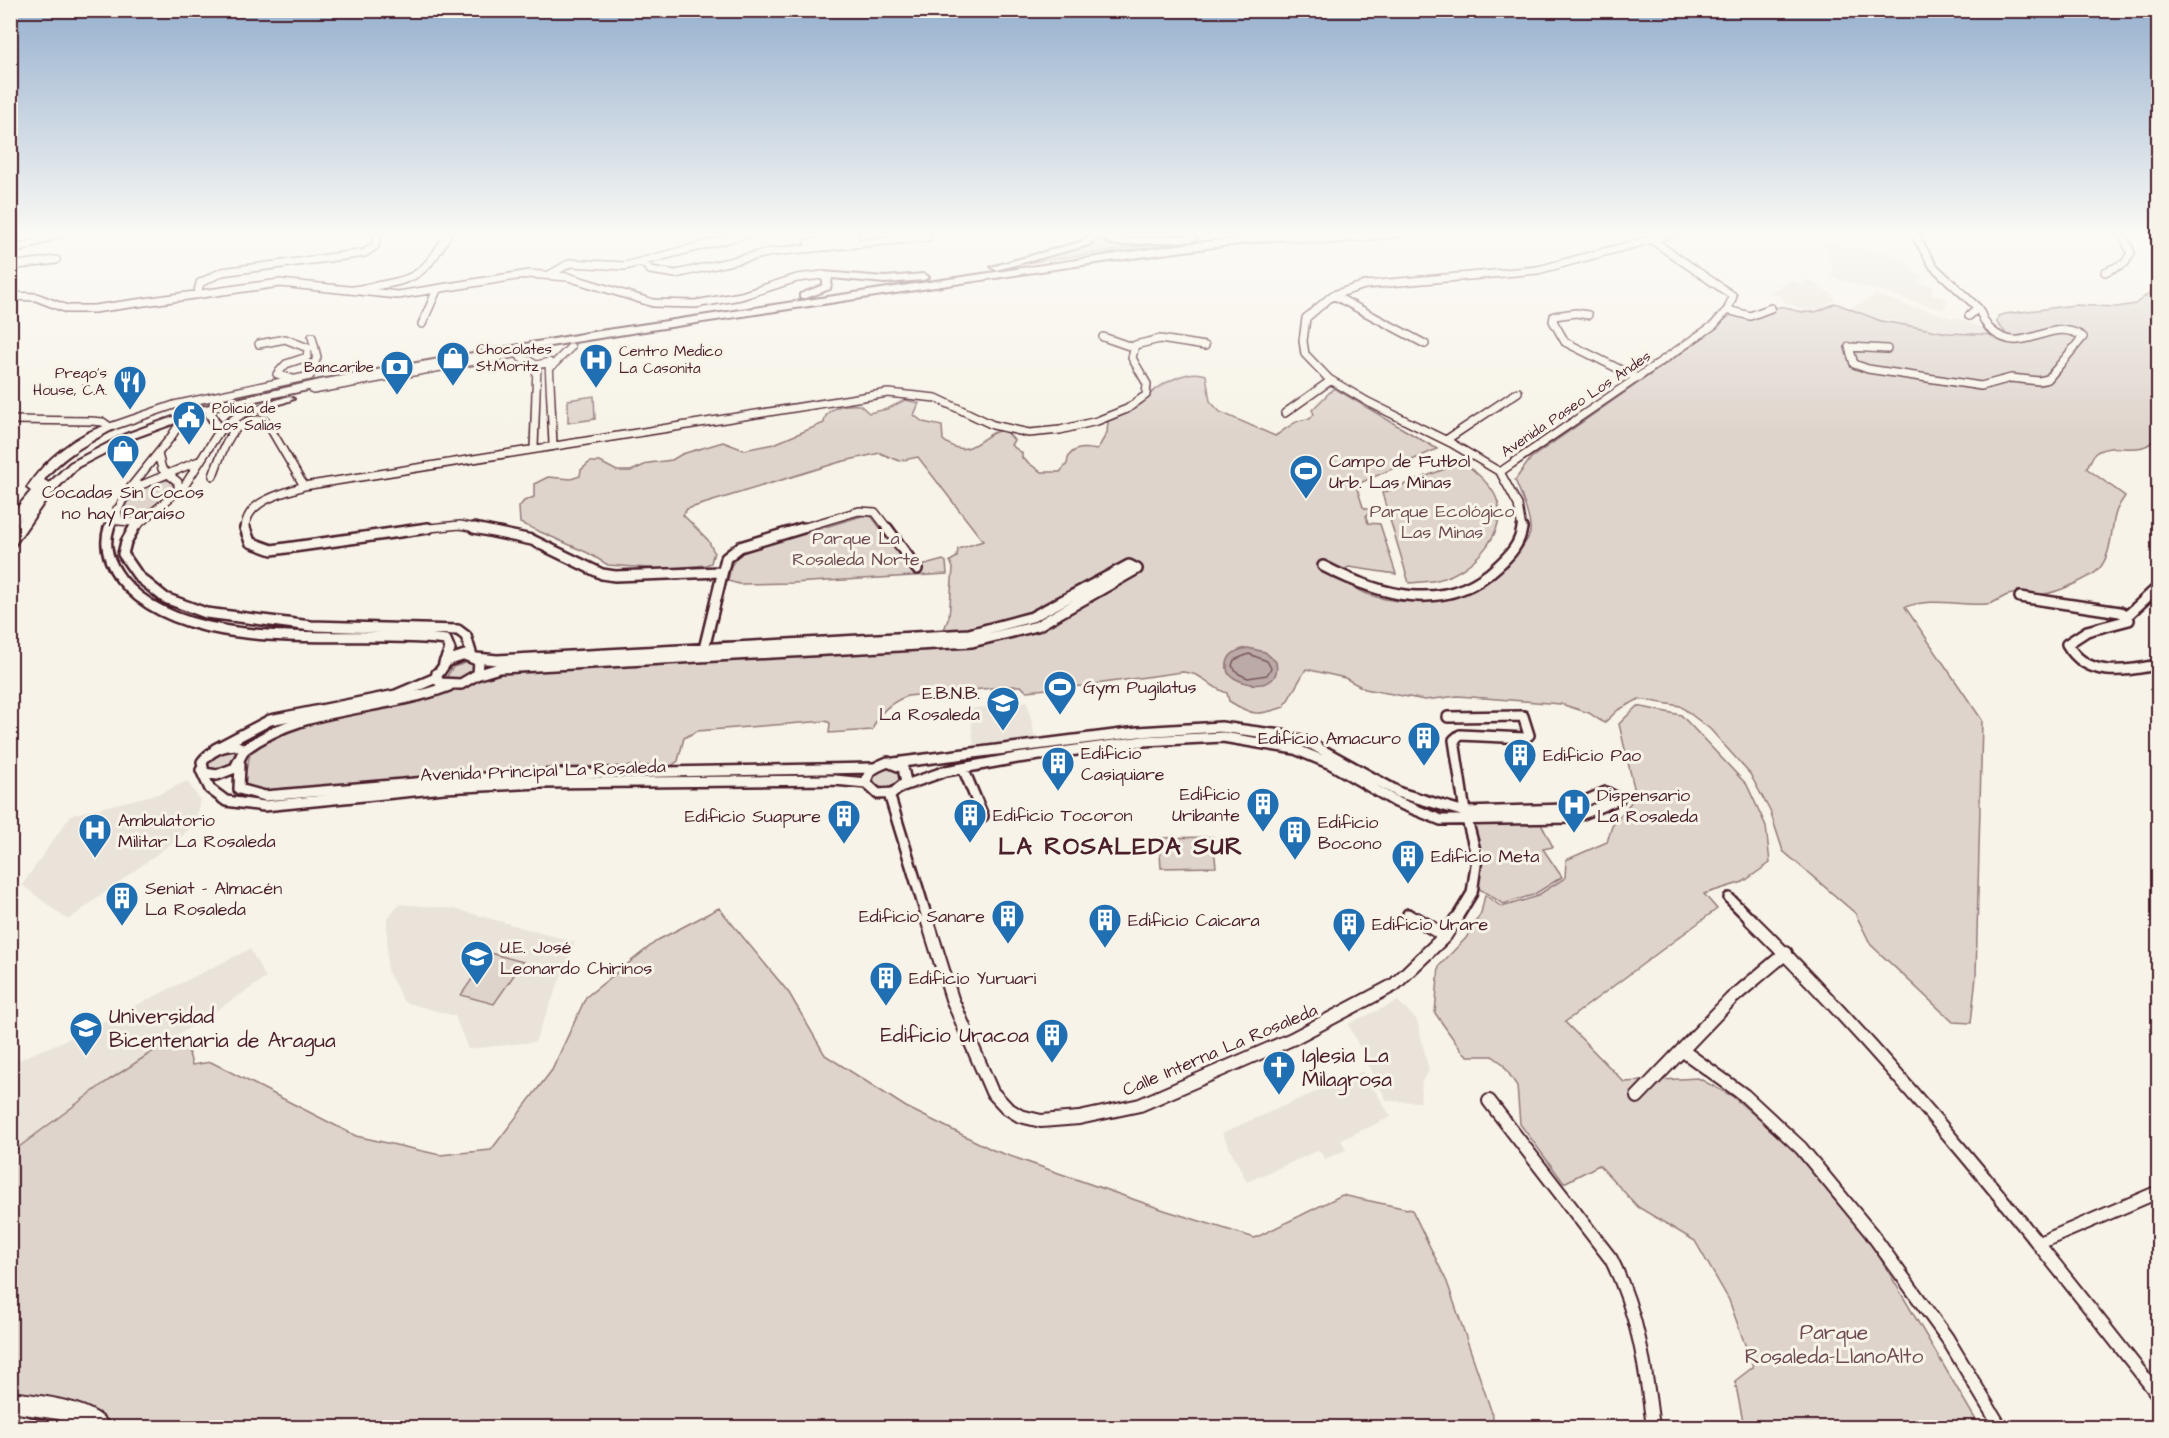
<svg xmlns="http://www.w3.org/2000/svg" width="2169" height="1438" font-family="'Architects Daughter',sans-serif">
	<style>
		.built { fill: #eae3da }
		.green { fill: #ded4cc; stroke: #947a7c; stroke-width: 1.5 }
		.water { fill: #bcaaa7; stroke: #8e7275; stroke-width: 1.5 }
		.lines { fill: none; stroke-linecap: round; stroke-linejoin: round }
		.shore { stroke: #78575d; stroke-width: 1.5 }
		.minor-far2-casing { stroke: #4a1f2b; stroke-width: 10 }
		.minor-far1-casing { stroke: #4a1f2b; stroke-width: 14 }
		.minor-casing { stroke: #4a1f2b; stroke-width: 16 }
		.primary-casing { stroke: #4a1f2b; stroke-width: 4 }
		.minor-far2 { stroke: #f7f3e8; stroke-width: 7 }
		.minor-far1 { stroke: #f7f3e8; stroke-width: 9 }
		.minor { stroke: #f7f3e8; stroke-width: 12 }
		.primary { fill: #f7f3e8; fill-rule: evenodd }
		.minor-bridge-casing { stroke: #4a1f2b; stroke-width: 10; stroke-linecap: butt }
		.minor-bridge { stroke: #f7f3e8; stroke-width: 7 }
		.labels { text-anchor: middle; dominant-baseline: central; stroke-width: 6; stroke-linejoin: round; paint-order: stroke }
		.far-poi-label { font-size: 15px; fill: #4a1f2b; stroke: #f7f3e8; text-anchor: start }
		.far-street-label { font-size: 15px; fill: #4a1f2b; stroke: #f7f3e8 }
		.poi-label { font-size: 18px; fill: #4a1f2b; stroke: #f7f3e8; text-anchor: start }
		.park-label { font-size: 18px; fill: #6f4c53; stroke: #f7f3e8 }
		.street-label { font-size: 18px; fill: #4a1f2b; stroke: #f7f3e8 }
		.near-poi-label { font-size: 21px; fill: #4a1f2b; stroke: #f7f3e8; text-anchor: start }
		.near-park-label { font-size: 21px; fill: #6f4c53; stroke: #f7f3e8 }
		.district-label { font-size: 24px; font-weight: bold; letter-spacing: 1.5px; fill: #4a1f2b; stroke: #f7f3e8 }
	</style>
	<rect width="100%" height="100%" fill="#f7f3e8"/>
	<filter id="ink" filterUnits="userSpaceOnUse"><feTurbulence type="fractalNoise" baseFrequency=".0167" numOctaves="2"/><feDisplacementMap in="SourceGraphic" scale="12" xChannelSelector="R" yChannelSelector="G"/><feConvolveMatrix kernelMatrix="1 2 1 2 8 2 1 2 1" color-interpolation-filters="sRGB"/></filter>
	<g filter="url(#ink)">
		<path class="built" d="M1826,240L1841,246L1868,248L1909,259L1906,264L1914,266L1911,271L1924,275L1919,283L1934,286L1931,295L1948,299L1943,310L1831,277L1834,268L1830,266L1833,261L1826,259L1829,253L1824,251L1826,248L1822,246Z
			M1791,280L1800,284L1806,280L1821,286L1819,288L1831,293L1835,299L1820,311L1816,309L1810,312L1782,301L1784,299L1770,292Z
			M1876,294L1914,308H1920L1954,319L1956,317L1994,333L1959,334L1899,323L1887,319L1881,320L1852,308Z
			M1027,701L1036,743L975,751L969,709Z
			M187,781L200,800L195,823L184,834L68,920L22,885L71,815L161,793Z
			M400,904L455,909L575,942L535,1042L468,1049L455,1016L404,1002L387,970V919Z
			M250,949L266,978L103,1084L11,1153V1063L68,1039Z
			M1398,1001L1417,1020L1429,1071L1422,1081L1420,1102L1387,1101L1348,1024Z
			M1363,1071L1391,1117L1341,1140L1346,1150L1325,1159L1319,1150L1247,1182L1222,1133Z"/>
		<path class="green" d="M1217,233L1129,240L1115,239L1110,234Z
			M1099,237C1118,254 1159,243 1182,241L1019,264L1088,245Z
			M2158,286V435C2142,460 2117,440 2097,452C2091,456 2091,463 2086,468L2125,496C2122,501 2118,506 2116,512C2110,530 2113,552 2099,569C2091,578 2056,593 2044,594C2032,595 2021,591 2008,595C2001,597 1994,604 1987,604C1959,606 1933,597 1905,607L1982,720L1976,977L1971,1023L1953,1022L1871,945L1855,913L1783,851L1770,811L1750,774L1710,729L1680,706L1639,699L1618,710L1604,723L1589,713L1561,704L1458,696L1425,700L1365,689L1345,678L1306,669L1284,707C1257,716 1253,716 1229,701L1227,693C1207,686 1206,674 1182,672L1081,686L1026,691L1021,686H1014L907,696C890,703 879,712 872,730L829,733L830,723L826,721L697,731L684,738L678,761L670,767H594L491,773L276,792L250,789L243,781L251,751L278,731L461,686L537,663L676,653L720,641H782L943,632L949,617L953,568L950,561L957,557L958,549L983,541L918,457L899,461L880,453L840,462L687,509L683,515L708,540L714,552L711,563L706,565L662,569L608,565L588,553L520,523L519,507L524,501L534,497V484L548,477L571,479L580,476L581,470L590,462H600L617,471H631L649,463L672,460L682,454L723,442L744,450L774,444L824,423C825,406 846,404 860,405L869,413L887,409L905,400L919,403L914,415L923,422L942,426L943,440C971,464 982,430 1005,430L1014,440L1011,445L1022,453V458L1041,472H1060L1067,464C1068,447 1083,447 1097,450L1107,433L1108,421C1120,417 1131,411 1141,404C1145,402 1146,397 1150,394C1163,383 1189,368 1206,375L1210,401L1220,412L1275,436C1287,429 1296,418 1310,419L1314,414L1312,410L1334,388L1437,449L1360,483L1357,488L1363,507L1371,511L1366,516L1368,523L1380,524L1396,574L1349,567L1336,573C1378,620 1479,605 1515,556C1520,550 1528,541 1530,533C1532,521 1520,491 1515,480L1531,458L1690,347L1731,315C1755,320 1759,312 1779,307C1786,305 1791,310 1797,311C1813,314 1820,312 1835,303L1881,321L1905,325L1948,333L1999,335L2005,332L1997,323L1998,316L2005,314L2074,305L2117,307L2135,304Z
			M594,396L595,419L568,423V400Z
			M1463,462C1475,471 1488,482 1495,495C1513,531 1470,573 1437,580C1428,582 1418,582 1409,583L1382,493Z
			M170,480L174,488C163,504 141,520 121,518C125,495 148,480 170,480Z
			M865,515L872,517L910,568L920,569L925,565L943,560L946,562L947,574L792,583L739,584L728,581L731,566L739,553Z
			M469,662L476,664L473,679L448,681L447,676L453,667Z
			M1637,706L1681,715L1747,785L1766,826L1770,863L1743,882L1704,894L1717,909L1565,1022L1624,1082L1698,1078L1732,1096L1789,1145L1872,1244L1980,1427H1744L1735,1381L1753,1367L1729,1300L1695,1241L1638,1207L1599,1165L1564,1183L1520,1124L1517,1086L1502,1063L1492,1056H1468L1461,1050L1435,1013L1439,966L1466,938L1481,913L1485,895L1502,907L1535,897L1565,878L1566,860L1607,842L1612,826L1636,796L1619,724Z
			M232,749L239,755C234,769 221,772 207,770L206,764L211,755Z
			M891,766L900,772C902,786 890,792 877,788L872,776L877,769Z
			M1539,820L1553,847L1543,849L1562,877L1533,895L1503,904L1475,886C1485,862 1481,844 1473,821Z
			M1213,837L1216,867L1161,868L1159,838Z
			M719,908L789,993L825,1055L906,1107L993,1150L1164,1210L1255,1238L1342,1195L1412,1210L1447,1282L1493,1416L1492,1428H103L11,1400V1153L103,1084L155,1050L186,1041L192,1065L211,1062L356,1136L440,1155L491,1150L552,1070L586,997L658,940Z
			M490,953L523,962L494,1004L461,995Z"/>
		<path class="water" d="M1248,648L1265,652L1276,662C1282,692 1242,688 1228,673C1223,657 1234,650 1248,648Z"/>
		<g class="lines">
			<path class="shore" d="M1249,654L1267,661L1271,668L1267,675L1248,678L1239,674L1232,666L1234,660Z"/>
			<g class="minor-far2-casing">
				<path id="minor-far2" d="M1914,233L1933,266L1978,308L1969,316
					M1280,236L1326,240L1403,233
					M1652,240L1733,296L1728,309L1714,325L1500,472L1451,443L1368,402L1329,379L1305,354L1303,341L1306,318L1333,295L1365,285L1538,270L1675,233
					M808,243L856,237
					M10,252L60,233
					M642,262L650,270L676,274L772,252L928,237
					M10,266L56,260
					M2105,272L2125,263L2131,253L2122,233
					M551,274L570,263L625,266L750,233
					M354,290C405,279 421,286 448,233
					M197,295L200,283L222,272L365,253L375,246L378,233
					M1333,295L1425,344
					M10,296L36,297L67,309H94L280,283L398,295L529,274L568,277L653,303L695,304L741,296L797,278L823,275
					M1728,310L1750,316L1771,308
					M1588,315L1576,313L1554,316L1553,321L1565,342L1637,378
					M422,324L437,290
					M1103,337L1132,347
					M259,344L285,339L308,348L307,357L286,364L277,374L293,379
					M1887,349L1849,347L1854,364L1868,369L1981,386L2011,378L2039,381L2048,379L2083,337C2049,314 2024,360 1990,329C1984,323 1982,315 1978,308
					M519,350L521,358L533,363L536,372
					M551,367L571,347
					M313,390L519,353
					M1285,413L1330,381
					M10,420L91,421L103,422L110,427L174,405L310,376L317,357L312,337
					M1446,440L1518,392
					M534,448L537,365L549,362L553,444
					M158,454L162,469L178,482V492
					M1500,472L1518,505L1522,529
					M213,476C223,450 232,413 266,421L304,486
					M130,493L139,486L201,460
					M117,509L119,521L132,522L142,519
					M109,529L126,493L171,437
					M133,529L185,485L220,430
					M245,529C246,500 282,494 304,486L888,393L936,398L993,425L1029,433L1060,430L1097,421L1127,409L1146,395L1147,384L1132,358L1135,345L1160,339L1205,346
					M419,529L460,525L481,529
					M798,529L859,511L875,512L888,529"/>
			</g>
			<g class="minor-far1-casing">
				<path id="minor-far1" d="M109,528C103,547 109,563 121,579C185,660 355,628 446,640L450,650L444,663
					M134,528L126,542L123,554L139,577L165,598L206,613L311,626L458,630L466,636L472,656
					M245,528L250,542L272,550L428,528
					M474,528L532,540L602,574L615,576L721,572
					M887,528L917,569
					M1323,566C1379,595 1445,616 1498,566C1510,555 1520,544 1522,528
					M2158,587L2127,616L2129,620L2087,631L2067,644C2087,679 2124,671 2158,665
					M2020,597L2120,612L2127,616
					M703,653L726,558L740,547L803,528
					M465,655L479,661L478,674L461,684L440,683L436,677L447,661Z
					M476,658L497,660L969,634L1032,617L1129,565L1137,569L1037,626L972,642L499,668L476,675
					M1448,717L1523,716L1529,735L1525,738L1460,735L1454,740L1465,812L1477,858L1472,893L1455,921
					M236,745L244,750L235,768L217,775L204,773L202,762C211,750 222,746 236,745Z
					M215,749L270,720L396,695L436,678L437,673
					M244,750C303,705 381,712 449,686
					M888,762L903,768L906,782L893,793L878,794L866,783C868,769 876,767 888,762Z
					M894,763L1138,732L1221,727L1288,736L1313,745L1400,793L1465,812L1567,809L1606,792L1619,799L1573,818L1441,820L1396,802L1331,764L1295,749L1223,737L1144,741L1017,758L946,771L903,786
					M240,764L239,789L265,796L449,780L558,774L873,768
					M963,768L983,816
					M201,770L210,789L226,801L264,806L444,788L540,783L835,780L866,783
					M889,794L928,921
					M1729,898L1752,921
					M1408,914L1419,921"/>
			</g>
			<g class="minor-casing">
				<path id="minor" d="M927,919L952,999L992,1092L1007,1108L1020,1116L1041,1121L1079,1118L1140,1105L1292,1039L1394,985L1445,936L1456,919
					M1417,919L1445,936
					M1750,919C1899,1066 2029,1230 2158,1395
					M1683,1051L1744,1095L1801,1148L1871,1233L1947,1338L2001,1428
					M1637,1097L1731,999L1786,953
					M1489,1101L1611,1259C1638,1312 1646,1369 1653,1428
					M2039,1243L2158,1192"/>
			</g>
			<g class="primary-casing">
				<path id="primary" d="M1093,233H1109L1112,238L1117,239L1193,235L1197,238L1193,241L1117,245L1106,242L1101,234L1089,245L996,270L991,267L1083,241Z
					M1289,233H1381L1377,236L1303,240L1299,237C1137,255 977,281 816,305C613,335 410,366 210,411L214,412L221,424L236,413L289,396L294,399L244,417L220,433L216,432L205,414L206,412L134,438L78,467L45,501L14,546L10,547V533L23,516L14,527L10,528V516L31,491L27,488C44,460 78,433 110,424L115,427L114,429C88,443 62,456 44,480L49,483L47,485L70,463L126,434L201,407L320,380L593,332L1177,245Z
					M823,272L885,277L924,274L929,277L924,280L885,283L832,278L830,289L806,298H800V294L823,285V281L818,275Z
					M10,1392C36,1395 100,1401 111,1428H82L58,1419L10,1412Z
					M10,1413L44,1421L47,1428H10Z"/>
			</g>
			<use href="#minor-far2" class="minor-far2"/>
			<use href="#minor-far1" class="minor-far1"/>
			<use href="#minor" class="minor"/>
			<use href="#primary" class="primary"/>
			<g class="minor-bridge-casing">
				<path id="minor-bridge" d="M171,437L192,405"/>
			</g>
			<use href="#minor-bridge" class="minor-bridge"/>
		</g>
	</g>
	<linearGradient id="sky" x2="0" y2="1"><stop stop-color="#96b0ce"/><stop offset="0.54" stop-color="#fbfaf5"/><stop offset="1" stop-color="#fbfaf5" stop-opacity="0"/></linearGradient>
	<rect width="2169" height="434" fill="url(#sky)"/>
	<defs>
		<g id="shop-pin" transform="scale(1.725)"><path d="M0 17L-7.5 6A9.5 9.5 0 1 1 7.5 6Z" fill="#1f6fb2" stroke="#f7f3e8"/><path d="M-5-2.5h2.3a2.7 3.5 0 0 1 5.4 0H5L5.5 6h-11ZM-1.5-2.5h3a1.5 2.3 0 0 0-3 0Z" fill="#fff"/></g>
		<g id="hospital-pin" transform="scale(1.725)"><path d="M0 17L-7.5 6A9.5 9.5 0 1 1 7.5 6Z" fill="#1f6fb2" stroke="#f7f3e8"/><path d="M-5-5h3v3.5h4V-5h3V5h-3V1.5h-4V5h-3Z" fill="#fff"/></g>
		<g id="bank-pin" transform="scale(1.725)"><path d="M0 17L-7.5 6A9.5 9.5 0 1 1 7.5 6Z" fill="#1f6fb2" stroke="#f7f3e8"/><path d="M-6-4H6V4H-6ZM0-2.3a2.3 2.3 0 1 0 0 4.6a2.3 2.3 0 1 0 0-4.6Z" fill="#fff"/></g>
		<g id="restaurant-pin" transform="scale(1.725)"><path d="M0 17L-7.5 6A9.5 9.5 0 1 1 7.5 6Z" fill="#1f6fb2" stroke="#f7f3e8"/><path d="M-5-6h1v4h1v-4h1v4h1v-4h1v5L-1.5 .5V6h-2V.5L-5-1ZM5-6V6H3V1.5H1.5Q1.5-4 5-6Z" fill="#fff"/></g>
		<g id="civic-pin" transform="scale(1.725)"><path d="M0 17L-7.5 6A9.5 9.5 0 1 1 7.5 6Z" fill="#1f6fb2" stroke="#f7f3e8"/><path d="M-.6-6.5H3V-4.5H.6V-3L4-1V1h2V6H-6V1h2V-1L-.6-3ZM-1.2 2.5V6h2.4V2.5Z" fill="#fff"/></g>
		<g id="stadium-pin" transform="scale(1.725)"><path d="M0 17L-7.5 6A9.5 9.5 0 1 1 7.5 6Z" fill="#1f6fb2" stroke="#f7f3e8"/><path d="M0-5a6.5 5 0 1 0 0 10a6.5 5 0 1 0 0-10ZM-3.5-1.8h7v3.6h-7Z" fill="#fff"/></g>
		<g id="school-pin" transform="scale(1.725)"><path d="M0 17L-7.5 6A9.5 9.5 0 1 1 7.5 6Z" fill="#1f6fb2" stroke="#f7f3e8"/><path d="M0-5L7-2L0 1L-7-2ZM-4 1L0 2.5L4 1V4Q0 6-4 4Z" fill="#fff"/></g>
		<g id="building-pin" transform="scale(1.725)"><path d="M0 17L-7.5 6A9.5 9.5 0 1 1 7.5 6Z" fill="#1f6fb2" stroke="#f7f3e8"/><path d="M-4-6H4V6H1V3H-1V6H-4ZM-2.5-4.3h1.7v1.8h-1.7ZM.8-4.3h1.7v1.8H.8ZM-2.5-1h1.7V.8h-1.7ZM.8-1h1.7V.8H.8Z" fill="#fff"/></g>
		<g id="university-pin" transform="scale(1.725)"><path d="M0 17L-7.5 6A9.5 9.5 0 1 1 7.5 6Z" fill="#1f6fb2" stroke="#f7f3e8"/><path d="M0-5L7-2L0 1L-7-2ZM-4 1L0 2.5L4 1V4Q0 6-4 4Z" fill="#fff"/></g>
		<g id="church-pin" transform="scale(1.725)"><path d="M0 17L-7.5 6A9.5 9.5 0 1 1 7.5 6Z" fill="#1f6fb2" stroke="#f7f3e8"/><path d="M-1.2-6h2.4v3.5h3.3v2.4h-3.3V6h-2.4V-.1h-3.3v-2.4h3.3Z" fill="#fff"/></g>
	</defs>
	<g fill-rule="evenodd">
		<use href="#shop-pin" x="453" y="358"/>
		<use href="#hospital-pin" x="596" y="360"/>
		<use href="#bank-pin" x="397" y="367"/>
		<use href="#restaurant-pin" x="130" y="382"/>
		<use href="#civic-pin" x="189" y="417"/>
		<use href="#shop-pin" x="123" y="451"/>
		<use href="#stadium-pin" x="1306" y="471"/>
		<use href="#stadium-pin" x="1060" y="687"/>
		<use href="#school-pin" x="1003" y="703"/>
		<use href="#building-pin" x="1424" y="738"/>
		<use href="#building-pin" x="1520" y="755"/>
		<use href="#building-pin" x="1058" y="763"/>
		<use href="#building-pin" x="1263" y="804"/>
		<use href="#hospital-pin" x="1574" y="805"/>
		<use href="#building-pin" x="970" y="815"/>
		<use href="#building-pin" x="844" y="816"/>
		<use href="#hospital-pin" x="95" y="830"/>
		<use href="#building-pin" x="1295" y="832"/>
		<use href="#building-pin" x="1408" y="856"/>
		<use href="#building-pin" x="122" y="898"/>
		<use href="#building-pin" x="1008" y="916"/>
		<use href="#building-pin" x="1105" y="920"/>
		<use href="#building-pin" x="1349" y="924"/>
		<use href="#school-pin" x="477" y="957"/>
		<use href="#building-pin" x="886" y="978"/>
		<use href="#university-pin" x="86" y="1028"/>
		<use href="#building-pin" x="1052" y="1035"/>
		<use href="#church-pin" x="1279" y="1067"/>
	</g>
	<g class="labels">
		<g class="far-poi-label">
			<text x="476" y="349">Chocolates<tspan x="476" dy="17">St.Moritz</tspan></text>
			<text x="619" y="351">Centro Medico<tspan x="619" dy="17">La Casonita</tspan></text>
			<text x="374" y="367" text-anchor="end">Bancaribe</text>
			<text x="107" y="373" text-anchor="end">Prego's<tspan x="107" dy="17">House, C.A.</tspan></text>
			<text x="212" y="408">Policia de<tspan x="212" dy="17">Los Salias</tspan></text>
		</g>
		<g class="far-street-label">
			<text transform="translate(1576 404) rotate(-34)">Avenida Paseo Los Andes</text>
		</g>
		<g class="poi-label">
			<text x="1329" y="461">Campo de Futbol<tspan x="1329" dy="21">Urb. Las Minas</tspan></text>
			<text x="123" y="492" text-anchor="middle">Cocadas Sin Cocos<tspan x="123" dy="21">no hay Paraíso</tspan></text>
			<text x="1083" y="687">Gym Pugilatus</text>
			<text x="980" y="693" text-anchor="end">E.B.N.B.<tspan x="980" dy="21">La Rosaleda</tspan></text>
			<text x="1401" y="738" text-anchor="end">Edificio Amacuro</text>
			<text x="1081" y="753">Edificio<tspan x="1081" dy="21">Casiquiare</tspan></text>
			<text x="1543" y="755">Edificio Pao</text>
			<text x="1240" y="794" text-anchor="end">Edificio<tspan x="1240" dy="21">Uribante</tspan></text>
			<text x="1597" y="795">Dispensario<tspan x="1597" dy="21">La Rosaleda</tspan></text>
			<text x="993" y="815">Edificio Tocoron</text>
			<text x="821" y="816" text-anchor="end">Edificio Suapure</text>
			<text x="118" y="820">Ambulatorio<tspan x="118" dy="21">Militar La Rosaleda</tspan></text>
			<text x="1318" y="822">Edificio<tspan x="1318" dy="21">Bocono</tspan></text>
			<text x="1431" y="856">Edificio Meta</text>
			<text x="145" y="888">Seniat - Almacén<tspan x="145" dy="21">La Rosaleda</tspan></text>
			<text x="985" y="916" text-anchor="end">Edificio Sanare</text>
			<text x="1128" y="920">Edificio Caicara</text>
			<text x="1372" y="924">Edificio Urare</text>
			<text x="500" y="947">U.E. José<tspan x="500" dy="21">Leonardo Chirinos</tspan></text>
			<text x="909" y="978">Edificio Yuruari</text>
		</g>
		<g class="park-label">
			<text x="1442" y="511">Parque Ecológico<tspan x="1442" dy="21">Las Minas</tspan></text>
			<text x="856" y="538">Parque La<tspan x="856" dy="21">Rosaleda Norte</tspan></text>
		</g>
		<g class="street-label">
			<text transform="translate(543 771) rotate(-2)">Avenida Principal La Rosaleda</text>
			<text transform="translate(1220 1050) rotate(-23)">Calle Interna La Rosaleda</text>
		</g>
		<g class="near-poi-label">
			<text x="109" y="1016">Universidad<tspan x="109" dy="24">Bicentenaria de Aragua</tspan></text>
			<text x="1029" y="1035" text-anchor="end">Edificio Uracoa</text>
			<text x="1302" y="1055">Iglesia La<tspan x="1302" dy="24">Milagrosa</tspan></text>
		</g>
		<g class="near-park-label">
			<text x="1834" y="1332">Parque<tspan x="1834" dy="24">Rosaleda-LlanoAlto</tspan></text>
		</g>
		<g class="district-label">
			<text x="1121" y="847">LA ROSALEDA SUR</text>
		</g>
	</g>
	<rect width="2169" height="1438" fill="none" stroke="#f7f3e8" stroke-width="36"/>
	<rect x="18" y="18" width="2133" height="1402" fill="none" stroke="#4a1f2b" stroke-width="2" filter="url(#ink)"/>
</svg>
